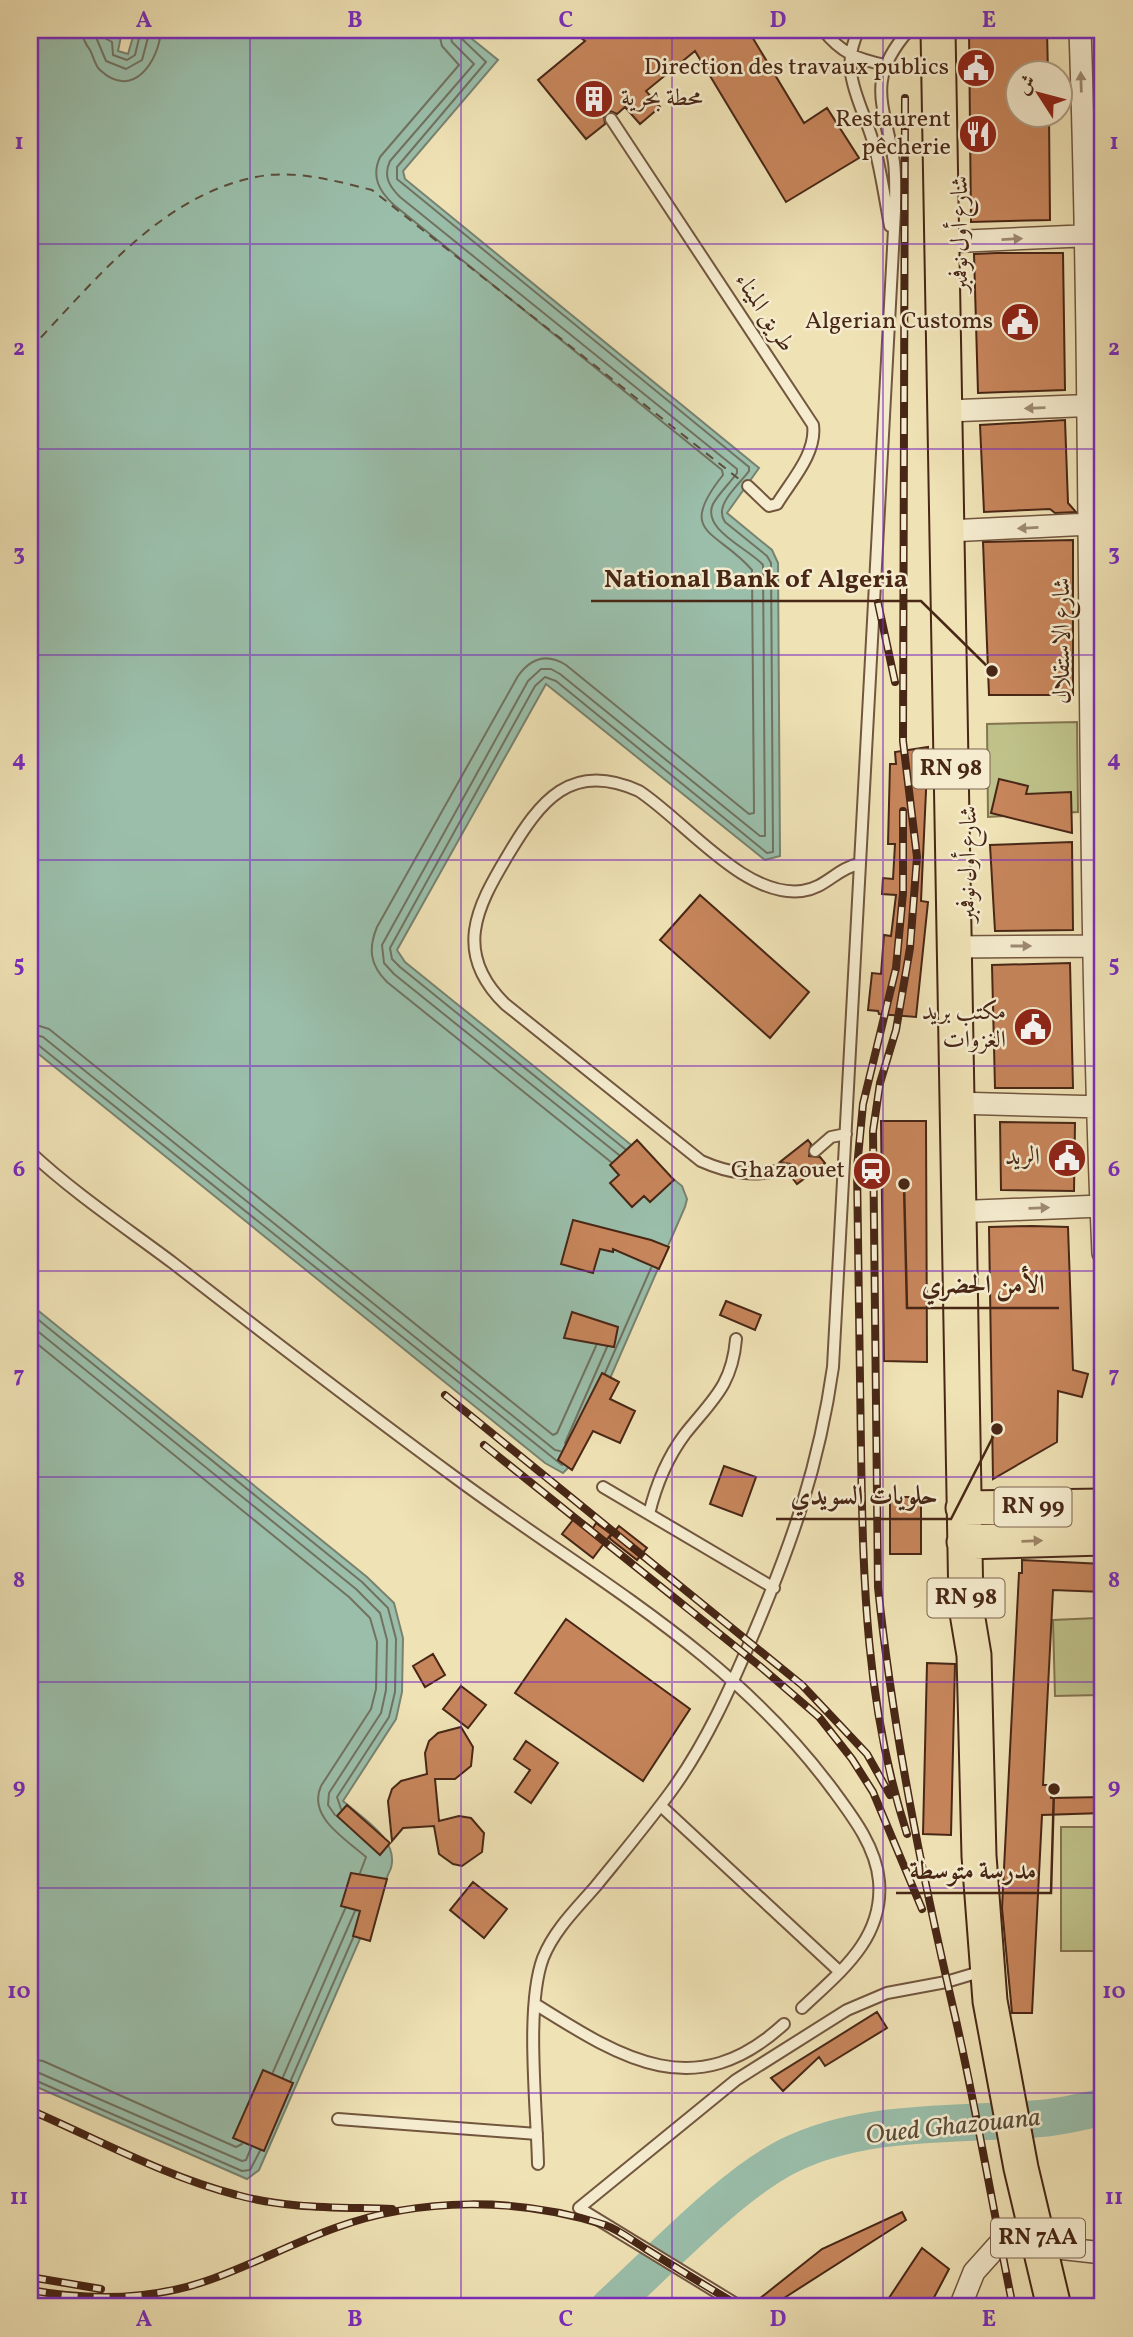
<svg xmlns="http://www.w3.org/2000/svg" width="1133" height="2337" font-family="Vollkorn,Amiri,serif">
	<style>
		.green { fill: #bfc28a; stroke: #847450; stroke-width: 2 }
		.water { fill: #9abeaa; stroke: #79826f; stroke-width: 2 }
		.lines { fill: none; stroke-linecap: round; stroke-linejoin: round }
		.shore { stroke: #717260; stroke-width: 2 }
		.river { stroke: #9abeaa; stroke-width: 37 }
		.ferry { stroke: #5c4d3b; stroke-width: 2; stroke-dasharray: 9 7; stroke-linecap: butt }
		.building { fill: #c7855b; stroke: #482716; stroke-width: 2 }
		.lane-casing { stroke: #72563e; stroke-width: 14 }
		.street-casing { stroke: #72563e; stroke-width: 24 }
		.primary-casing { stroke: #482716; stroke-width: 37 }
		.lane { stroke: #f5eccf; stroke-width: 10 }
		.street { stroke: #f5eccf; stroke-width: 21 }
		.primary { stroke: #efe2b5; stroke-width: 33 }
		.rail-casing { stroke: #482716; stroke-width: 8 }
		.rail { stroke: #f5eccf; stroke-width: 5; stroke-dasharray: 16; stroke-linecap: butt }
		.oneway { fill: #9e8a72 }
		.oneway2 { fill: #9c8466 }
		.grid { fill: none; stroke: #7b2cbf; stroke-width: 2; stroke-opacity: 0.55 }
		.labels { text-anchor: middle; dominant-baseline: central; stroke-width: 5; stroke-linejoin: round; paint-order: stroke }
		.shield { fill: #f5eccf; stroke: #7c624e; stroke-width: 2 }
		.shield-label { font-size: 23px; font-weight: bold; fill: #482716 }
		.poi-label { font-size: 24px; fill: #482716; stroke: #f5eccf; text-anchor: end }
		.street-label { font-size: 24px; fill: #482716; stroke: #f5eccf }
		.water-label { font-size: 26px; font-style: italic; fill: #5c4d3b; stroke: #f5eccf }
		.leader { fill: none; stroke: #482716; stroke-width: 2.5 }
		.callout-dot { fill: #482716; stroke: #f5eccf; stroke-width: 2.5 }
		.callout-label { font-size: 26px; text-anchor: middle; font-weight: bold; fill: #482716; stroke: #f5eccf; stroke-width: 5; stroke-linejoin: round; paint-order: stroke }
		.neatline { fill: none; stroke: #7b2cbf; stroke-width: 2.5 }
		.grid-label { font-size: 23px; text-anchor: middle; font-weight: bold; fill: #7b2cbf }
	</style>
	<rect width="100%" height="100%" fill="#efe2b5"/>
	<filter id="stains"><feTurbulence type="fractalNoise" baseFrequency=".00286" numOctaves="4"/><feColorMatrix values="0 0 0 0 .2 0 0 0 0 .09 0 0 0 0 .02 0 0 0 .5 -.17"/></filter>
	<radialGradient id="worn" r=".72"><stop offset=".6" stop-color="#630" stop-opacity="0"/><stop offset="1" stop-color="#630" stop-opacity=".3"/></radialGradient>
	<path class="green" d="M1077,722L1078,812L988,817L987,724Z
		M1097,1618L1099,1695L1055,1696L1053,1620Z
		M1061,1827H1103V1951H1061Z"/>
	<path class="water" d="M30,30H98L121,36L118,51L128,54L135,30H461L498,60L403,171L405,179L759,468L727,513L772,550L778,563L780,856L765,860L546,684L397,950L405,962L682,1186L687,1199L685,1207L573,1463L563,1473L545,1463L30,1047Z
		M30,1304L367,1577L394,1603L403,1638L402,1692L396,1719L343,1801C362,1818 399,1839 391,1868L259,2170L247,2179L30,2084Z"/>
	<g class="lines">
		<path class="shore" d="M82,30C83,39 85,43 90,50C94,57 94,64 100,70C133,101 159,61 161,30
			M93,30L106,61L126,69L142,60L150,30
			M102,30L103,37L112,42L113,55L127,60L135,55L141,30
			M438,30L442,46L459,65L380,157C371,177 379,191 394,205L722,470L723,475C675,535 718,530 752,570L754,813L749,814L566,665C547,653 531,658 518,676L377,927C368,949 370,965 387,982L611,1162
			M449,30L452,42L474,64L390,161C383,176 389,186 400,197L737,469V473C730,483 719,493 713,504C701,530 750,549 763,565L765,836H760L560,674L551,669H541L528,681L382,945L384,963L394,974L619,1155
			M458,30L460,37L486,62L397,167V179L749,467V471C739,485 713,505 725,522L767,556L771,563L773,852L767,853L556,681L545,677L535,686L390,948L392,959L400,967L625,1149
			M30,1023L49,1029L553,1435L557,1433L596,1346
			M30,1033L43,1037L555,1450L560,1451
			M30,1042L37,1044L562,1465
			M30,1313L362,1582L388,1608L396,1639L395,1692L389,1717L337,1797L341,1809
			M30,1325L356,1589L380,1613L387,1640L386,1690L381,1713L329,1793L328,1805L335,1815
			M30,1338L349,1597L370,1618L377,1642L376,1689L371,1709L321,1786C307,1817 346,1839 366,1857L360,1873
			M605,1373L651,1268
			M565,1443L607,1347
			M30,2059L43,2061L236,2147L242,2144
			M30,2069L242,2161L246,2160L251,2148
			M273,2072L345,1909
			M283,2077L355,1911
			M30,2078L242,2171L250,2170L260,2151
			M291,2080L353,1938"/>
		<path class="river" d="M609,2307C659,2262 729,2186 788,2156C866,2117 961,2126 1046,2118C1065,2116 1084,2111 1103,2107"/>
		<path class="ferry" d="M30,349C94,282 160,196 256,177C294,169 336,181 372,190L744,483"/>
	</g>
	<path class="building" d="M571,30H748L804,123L827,108L859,158L786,202L695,51L646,91L660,107L640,124L625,107L617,114L610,111L604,116L605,124L586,139L538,80L585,41Z
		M969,30H1047L1048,74H1018V116H1049L1050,220L971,222Z
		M997,253H1063L1065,390L978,393L974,254Z
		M1065,420L1068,503L1076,512L1055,513L1050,509L984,512L980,425Z
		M1073,540V695H989L983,542Z
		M928,747L921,901L928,902L916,1017L879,1014L878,1011L868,1010L872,973L881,974L884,935L891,936L896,895L882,894L883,878L893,879L895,844H888L890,764H896L895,752Z
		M999,779L1028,786L1026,794L1071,792L1072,833L991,813Z
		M1072,842L1073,930L995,931L990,845Z
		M700,895L809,992L770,1038L660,940Z
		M1070,963L1073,1088H995L992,965Z
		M881,1121H926L927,1362L884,1361Z
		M1000,1122L1075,1123L1074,1191L1001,1190Z
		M637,1140L674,1180L650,1202L644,1196L632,1207L610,1183L619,1175L610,1165Z
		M808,1140L811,1144L809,1156L820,1157L825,1163L797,1184L790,1175L791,1164L780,1162Z
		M573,1220L651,1240L669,1247L659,1269L613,1249V1252L600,1249L593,1273L561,1264Z
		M1032,1226L1068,1227L1073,1370L1088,1374L1082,1397L1058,1391L1057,1442L993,1479L989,1227Z
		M726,1301L761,1315L755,1330L720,1315Z
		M572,1312L618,1327L614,1347L564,1338Z
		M602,1373L619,1382L610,1399L635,1411L620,1443L593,1431L572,1470L558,1460Z
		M724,1466L756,1477L742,1516L710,1504Z
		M890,1497H921V1554H890Z
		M576,1516L593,1528L596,1523L611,1534L593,1558L562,1534Z
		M619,1526L647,1548L637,1560L609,1538Z
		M1022,1560L1103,1564V1592L1053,1590L1043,1785H1051V1798L1103,1797V1813L1042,1815L1032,2013H1012L1002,1908L1019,1573H1022Z
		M566,1619L690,1709L643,1781L515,1693Z
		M433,1654L445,1675L425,1687L413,1666Z
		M927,1663L955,1664L951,1835L923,1834Z
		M461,1686L486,1705L468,1728L443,1709Z
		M461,1727L473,1747L471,1766L455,1779H435L439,1821L459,1816L471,1818L484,1833L482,1852L462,1866L453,1864L439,1854L434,1826L403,1828L392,1841L388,1801L392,1789L401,1781L427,1774L425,1753L429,1741L438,1733Z
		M526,1741L558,1763L531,1803L515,1792L530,1770L514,1759Z
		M347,1805L390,1843L380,1855L337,1816Z
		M351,1873L387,1879L370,1941L353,1936L360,1911L341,1906Z
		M473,1882L507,1909L484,1938L450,1910Z
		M877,2012L887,2028L825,2066L819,2057L783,2091L771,2078Z
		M263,2070L293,2083L264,2151L233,2138Z
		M902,2212L906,2220L770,2307H749L822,2249Z
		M922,2248L949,2269L929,2307H883Z"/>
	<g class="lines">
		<g class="lane-casing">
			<path id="lane" d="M823,30C841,53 857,59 885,65
				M859,30C837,72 863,104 874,145C881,171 885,199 890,226
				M611,119L813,425C817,453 791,481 777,504L769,506L748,486
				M815,1151L831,1137L846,1134
				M30,1152C74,1193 125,1227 173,1263C267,1336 361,1408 456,1478C591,1578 731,1652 833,1790C853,1817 876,1847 879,1881C884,1939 840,1972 802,2008
				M785,1169C755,1177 730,1174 701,1161L505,1004C453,953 476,908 508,855C540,801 571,760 639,791C685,821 744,898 802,891C826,888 837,868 859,864
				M603,1487L774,1588
				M649,1514C656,1485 667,1458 685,1434C712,1400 732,1386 736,1339
				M661,1806L840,1972
				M535,2004C621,2058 695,2106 784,2024
				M338,2119L537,2134
				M538,2164C537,2110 525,2006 543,1958C554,1930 577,1908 596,1886C622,1854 648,1823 672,1790C706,1743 730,1689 753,1635C792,1543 819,1466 833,1367L895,211C895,195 896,178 894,162C885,105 864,81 909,30
				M741,2307L579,2208L736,2080L847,2010L887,1993L946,1982L983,1971"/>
		</g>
		<g class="street-casing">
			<path id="street" d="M1080,30C1094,437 1085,845 1103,1253
				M944,242L1103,235
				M947,411L1101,405
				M949,531L1090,524
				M953,947L1103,946
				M955,1103L1103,1107
				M976,1211L1101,1206
				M1040,2246L1103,2253
				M960,2307L974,2272L1000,2243L1039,2241"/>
		</g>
		<g class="primary-casing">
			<path id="primary" d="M938,30L966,1607L974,1655L979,1856L990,2001L1021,2168L1054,2307
				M963,1508L1103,1506
				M964,1542L1103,1538"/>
		</g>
		<use href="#lane" class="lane"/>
		<use href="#street" class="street"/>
		<use href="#primary" class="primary"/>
		<g class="rail-casing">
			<path id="rail" d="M905,98L903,741L917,857L910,948L896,1030L880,1083L873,1131L878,1587C893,1732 922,1874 955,2016C977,2112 993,2210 1013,2307
				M878,603L895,682
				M903,811V893L896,968L863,1104L857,1168C858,1262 860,1356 861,1450C863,1582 866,1707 907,1834
				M445,1395L802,1685L867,1754L890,1795
				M484,1445L762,1668L819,1717L852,1759L873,1792L922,1909
				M30,2110C97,2139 166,2177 237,2195C287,2209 340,2207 392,2209
				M30,2277L101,2289
				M30,2290C90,2301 154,2300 212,2279C254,2264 293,2243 335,2228C419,2197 520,2197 605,2225C619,2230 633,2241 646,2249C678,2269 709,2288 741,2307"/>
		</g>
		<use href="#rail" class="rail"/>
	</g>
	<defs><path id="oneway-solid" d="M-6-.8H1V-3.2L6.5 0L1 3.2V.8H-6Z" transform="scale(1.75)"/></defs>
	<g class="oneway">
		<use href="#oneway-solid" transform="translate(1081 82) rotate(-92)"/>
		<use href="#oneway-solid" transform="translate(1012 239) rotate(-3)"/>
		<use href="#oneway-solid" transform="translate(1035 408) rotate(178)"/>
		<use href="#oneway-solid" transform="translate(1028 528) rotate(177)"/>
		<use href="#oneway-solid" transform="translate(1021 946)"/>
		<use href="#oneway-solid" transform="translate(1039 1208) rotate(-2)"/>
	</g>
	<use class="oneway2" href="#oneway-solid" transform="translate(1032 1541) rotate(-2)"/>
	<path class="grid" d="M250,30V2307M461,30V2307M672,30V2307M883,30V2307M30,244H1103M30,449H1103M30,655H1103M30,860H1103M30,1066H1103M30,1271H1103M30,1477H1103M30,1682H1103M30,1888H1103M30,2093H1103"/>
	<defs>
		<g id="civic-disc" transform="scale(2.0125)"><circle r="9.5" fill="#8f2418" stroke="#f5eccf"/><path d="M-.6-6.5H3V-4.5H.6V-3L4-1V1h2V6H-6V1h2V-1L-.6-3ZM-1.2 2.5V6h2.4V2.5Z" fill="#fff"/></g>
		<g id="building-disc" transform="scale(2.0125)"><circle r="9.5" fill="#8f2418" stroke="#f5eccf"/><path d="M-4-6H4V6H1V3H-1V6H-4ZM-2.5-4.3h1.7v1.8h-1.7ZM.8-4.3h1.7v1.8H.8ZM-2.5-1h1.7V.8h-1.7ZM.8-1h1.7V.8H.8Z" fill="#fff"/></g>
		<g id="restaurant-disc" transform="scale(2.0125)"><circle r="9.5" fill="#8f2418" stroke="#f5eccf"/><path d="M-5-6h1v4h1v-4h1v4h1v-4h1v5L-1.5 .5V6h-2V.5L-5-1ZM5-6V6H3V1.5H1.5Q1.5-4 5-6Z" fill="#fff"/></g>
		<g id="station-disc" transform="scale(2.0125)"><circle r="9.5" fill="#8f2418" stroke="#f5eccf"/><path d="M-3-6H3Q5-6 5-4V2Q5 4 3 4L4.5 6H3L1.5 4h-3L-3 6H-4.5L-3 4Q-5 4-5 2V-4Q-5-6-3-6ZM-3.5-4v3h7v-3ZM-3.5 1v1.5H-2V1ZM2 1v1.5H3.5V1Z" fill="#fff"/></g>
	</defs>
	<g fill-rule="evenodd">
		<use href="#civic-disc" x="976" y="68"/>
		<use href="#building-disc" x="594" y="99"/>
		<use href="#restaurant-disc" x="978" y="134"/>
		<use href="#civic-disc" x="1020" y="322"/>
		<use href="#civic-disc" x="1033" y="1027"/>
		<use href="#civic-disc" x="1067" y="1158"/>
		<use href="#station-disc" x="872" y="1171"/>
	</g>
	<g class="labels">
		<g class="shield">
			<rect x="912.5" y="749.5" width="77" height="39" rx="5"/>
			<rect x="994.5" y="1487.5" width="77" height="39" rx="5"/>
			<rect x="927.5" y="1578.5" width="77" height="39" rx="5"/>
			<rect x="991" y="2218.5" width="94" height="39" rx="5"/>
		</g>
		<g class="shield-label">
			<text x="951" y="769">RN 98</text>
			<text x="1033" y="1507">RN 99</text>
			<text x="966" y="1598">RN 98</text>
			<text x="1038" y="2238">RN 7AA</text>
		</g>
		<g class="poi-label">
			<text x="949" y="68">Direction des travaux publics</text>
			<text x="621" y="99" text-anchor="start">محطة بحرية</text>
			<text x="951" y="120">Restaurent<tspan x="951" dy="28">pêcherie</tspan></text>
			<text x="993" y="322">Algerian Customs</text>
			<text x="1006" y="1013">مكتب بريد<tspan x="1006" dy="28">الغزوات</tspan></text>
			<text x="1040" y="1158">الريد</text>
			<text x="845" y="1171">Ghazaouet</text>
		</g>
		<g class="street-label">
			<text transform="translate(961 234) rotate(-90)">شارع أول نوفمبر</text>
			<text transform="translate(764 313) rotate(57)">طريق الميناء</text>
			<text transform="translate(1063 641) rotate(-90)">شارع الاستقلال</text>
			<text transform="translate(969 864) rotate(-89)">شارع أول نوفمبر</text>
		</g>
		<g class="water-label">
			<text transform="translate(953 2127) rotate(-6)">Oued Ghazouana</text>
		</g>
	</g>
	<path class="leader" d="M992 671L921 601H591M904 1184L907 1308H1059M997 1429L951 1519H776M1054 1789L1051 1893H896"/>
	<g class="callout-dot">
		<circle cx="992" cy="671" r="7"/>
		<circle cx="904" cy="1184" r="7"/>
		<circle cx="997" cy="1429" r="7"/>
		<circle cx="1054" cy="1789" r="7"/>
	</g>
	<g class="callout-label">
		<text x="756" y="587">National Bank of Algeria</text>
		<text x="983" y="1293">الأمن الحضري</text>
		<text x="864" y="1504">حلويات السويدي</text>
		<text x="973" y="1879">مدرسة متوسطة</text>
	</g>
	<rect width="1133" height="2337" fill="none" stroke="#efe2b5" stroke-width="77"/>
	<g transform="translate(1039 94) rotate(306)"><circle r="33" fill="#f5eccf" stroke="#b09d85" stroke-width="2"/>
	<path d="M0-5L12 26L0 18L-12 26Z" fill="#8f2418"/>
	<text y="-10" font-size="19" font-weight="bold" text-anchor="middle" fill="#482716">ش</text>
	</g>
	<rect x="38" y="38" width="1056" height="2260" class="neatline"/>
	<g class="grid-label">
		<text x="144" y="27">A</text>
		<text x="355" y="27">B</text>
		<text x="566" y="27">C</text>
		<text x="778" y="27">D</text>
		<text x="989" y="27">E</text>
		<text x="19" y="149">1</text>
		<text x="1114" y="149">1</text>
		<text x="19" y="355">2</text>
		<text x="1114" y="355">2</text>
		<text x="19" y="560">3</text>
		<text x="1114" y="560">3</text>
		<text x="19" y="766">4</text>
		<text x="1114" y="766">4</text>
		<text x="19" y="971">5</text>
		<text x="1114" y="971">5</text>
		<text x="19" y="1176">6</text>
		<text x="1114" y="1176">6</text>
		<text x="19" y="1382">7</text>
		<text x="1114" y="1382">7</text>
		<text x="19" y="1587">8</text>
		<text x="1114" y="1587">8</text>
		<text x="19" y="1793">9</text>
		<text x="1114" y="1793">9</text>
		<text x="19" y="1998">10</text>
		<text x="1114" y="1998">10</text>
		<text x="19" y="2204">11</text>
		<text x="1114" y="2204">11</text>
		<text x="144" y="2326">A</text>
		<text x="355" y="2326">B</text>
		<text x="566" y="2326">C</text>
		<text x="778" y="2326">D</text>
		<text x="989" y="2326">E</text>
	</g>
	<rect width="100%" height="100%" filter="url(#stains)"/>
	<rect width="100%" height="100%" fill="url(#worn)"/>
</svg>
